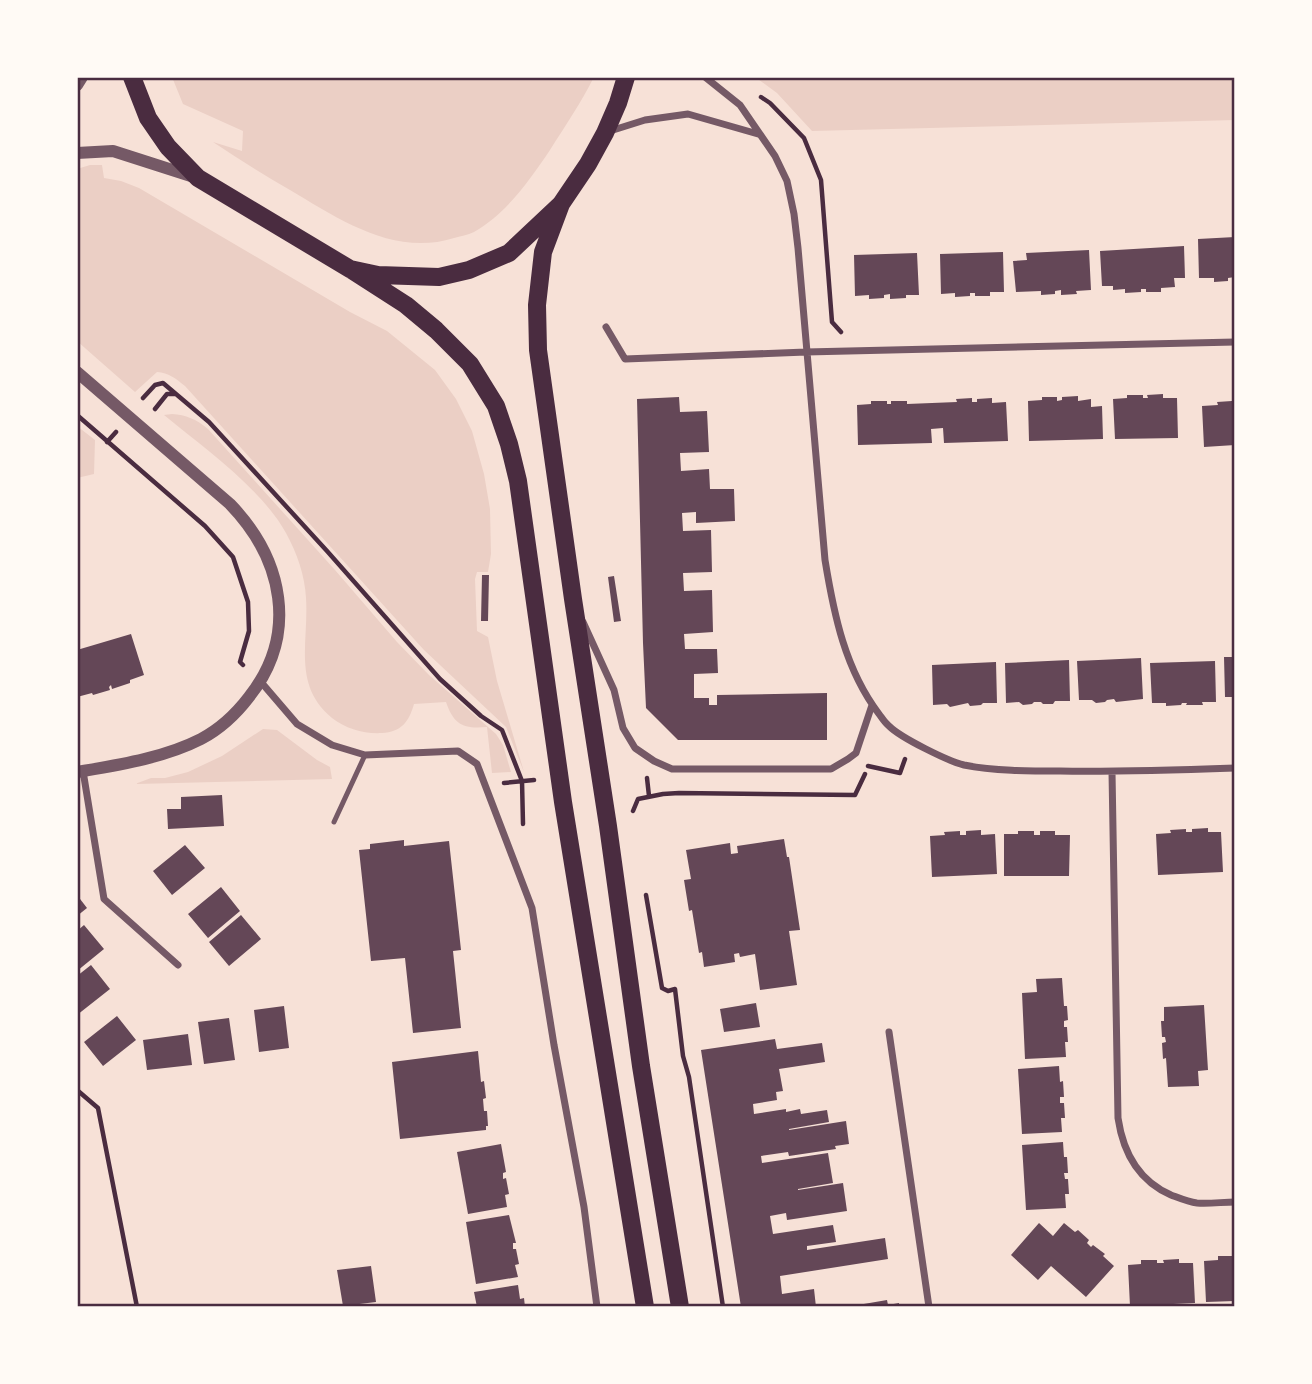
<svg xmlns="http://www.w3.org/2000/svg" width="1312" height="1384" font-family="Figtree,sans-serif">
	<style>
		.green { fill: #ebcfc5 }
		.building { fill: #644757 }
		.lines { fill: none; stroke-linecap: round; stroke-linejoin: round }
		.path { stroke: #4a2c40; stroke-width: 4.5 }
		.service { stroke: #755966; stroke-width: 5 }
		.minor { stroke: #755966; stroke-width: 7 }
		.tertiary { stroke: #755966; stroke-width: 12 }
		.primary { stroke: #4a2c40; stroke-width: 18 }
		.neatline { fill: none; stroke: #4a2c40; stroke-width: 2.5 }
	</style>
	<rect width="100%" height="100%" fill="#f7e1d7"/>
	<path class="green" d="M172,77H594C581,103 565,126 550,150C529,181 507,213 474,232C468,235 460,236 454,238C394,257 339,219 290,190C264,175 238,159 213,142L242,151L243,131L183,104Z
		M755,77H1235V120L812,131L777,93Z
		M90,165H102L104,178L121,181L139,188L350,312L387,331L435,370L456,399L472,431L484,474L490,509L491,554L488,572H477L475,579L477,631L488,637L497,681L524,772L506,727L424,650L185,386C175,378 169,373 157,372L135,392L77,341V169Z
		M172,414C186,415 196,419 208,429L335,570L397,642L429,675L496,734L503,745L511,772L492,773L487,727C463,729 454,725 446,702L414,704C409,722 401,732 382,733C364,734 346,729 332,718C292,685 309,642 306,598C305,576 297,553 286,533C261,488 204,448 164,415Z
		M77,426L95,440L94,474L77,478Z
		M263,729L277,730L317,760L330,767L332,779L135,784L151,778H165L188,772L222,756Z"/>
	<path class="building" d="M1235,237V277L1228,278V281L1214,282V278H1199L1198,239Z
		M1184,246L1185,278H1174L1175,287L1161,288V292H1146V289H1141V292L1125,293V289L1113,290V286H1102L1100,251Z
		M1089,250L1091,290L1076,291L1077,294L1061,295V290L1055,291V294L1041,295V291L1016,292L1013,261L1027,260L1026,253Z
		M1003,252L1004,292H990V296H975V293H970V296L955,297V293L941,294L940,254Z
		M917,253L919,295H906V298L890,299V294L884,295V298L869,299V295L855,296L854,255Z
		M1163,394V398H1177L1178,438L1115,439L1113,399L1127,398V395H1143V398H1148L1147,395Z
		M1078,396V401L1091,399V407L1102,406L1103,439L1029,441L1028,401L1042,400V397H1057V401L1062,400V397Z
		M679,397L680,412L707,411L709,452L680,453L681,471L709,469L710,489H734L735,521L696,523V512L682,513L683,531L711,530L712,572L683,573L684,591L712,590L713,632L684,634L685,649H717L718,673L694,674V698H709V705H717V695L827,693V740H678L646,708L643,643L637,399Z
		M972,398V402H977V399L992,398V403L1006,402L1008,441L944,443L943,428L931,429L932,443L858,445L857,405L871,404V401H887V404H891V401H907V404L957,402L956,399Z
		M1232,401V405H1235V445L1204,447L1202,406L1218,405L1217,402Z
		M482,575H489L488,621H481Z
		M614,576L621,621L614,622L608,577Z
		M131,634L144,675L130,680V683L112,689L111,685L109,687L110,690L93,695L92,693L77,697V650Z
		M1224,657H1235V697H1225Z
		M1141,658L1143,699L1116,702L1114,699L1107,700L1105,702L1096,703L1092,700H1079L1077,661Z
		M1069,660L1070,701H1055L1053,704H1043L1041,702H1034L1032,704L1023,705L1019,702L1006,703L1005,663Z
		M1215,661L1216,702H1202L1203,705H1186L1187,703H1182L1181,705L1166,706V703H1152L1150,663Z
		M996,662L997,703H983L981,705L970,706L968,703L950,707L947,704L933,705L932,665Z
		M222,795L224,826L168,829L167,809H181V797Z
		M1208,828V832H1221L1223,872L1158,875L1156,834L1171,833L1170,830L1186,829V832H1192V829Z
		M981,830V835L995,834L997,874L932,877L930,836L945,835L944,832L960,831V835H966V831Z
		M1018,831H1034V835H1040V831H1055V835H1070L1069,876H1004V834H1018Z
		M784,839L787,857H789L800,930L789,931L797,985L760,990L755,954L740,957L739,953L734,954L735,962L704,967L702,952L699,953L692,910L689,911L684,880L691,879L686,850L730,843L731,854L738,853L737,846Z
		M404,840V846L449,841L461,950L453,951L461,1028L413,1033L405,958L371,961L359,850L370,849V844Z
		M185,845L205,868L172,895L153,871Z
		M221,887L240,911L208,938L188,914Z
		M77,895L87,908L77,916Z
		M241,915L261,939L229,966L209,942Z
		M84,925L104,949L77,971V931Z
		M91,965L110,989L77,1015V976Z
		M1062,978L1064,1006H1067L1068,1020L1064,1021V1027H1067L1068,1042H1065L1066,1057L1025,1059L1022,993L1037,992L1036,979Z
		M756,1003L760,1027L724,1032L720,1009Z
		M1204,1005L1208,1070L1198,1071L1199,1086L1168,1087L1166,1058L1163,1059L1162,1043L1166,1042L1165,1037H1162L1161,1021H1164V1007Z
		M284,1006L289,1048L259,1052L254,1010Z
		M117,1016L136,1040L103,1066L84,1042Z
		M229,1018L235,1060L204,1064L198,1022Z
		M188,1034L192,1065L147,1070L143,1040Z
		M775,1039L777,1049L822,1043L825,1062L779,1069L783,1091L776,1092L777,1100L753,1104L754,1114L786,1109V1112L800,1109L801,1114L827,1110L829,1122L789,1129V1130L846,1121L849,1144L835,1146L836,1149L789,1156L788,1152L761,1156L762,1163L828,1153L833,1183L798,1189V1190L843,1183L847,1211L787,1220L786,1213L770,1216L773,1234L833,1225L836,1242L807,1246V1250L885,1238L888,1259L780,1276L782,1294L814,1289L816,1307H741L715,1140L701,1050Z
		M478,1051L481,1082L484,1081L486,1098L483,1099L484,1111H487L488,1126H486V1130L400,1139L392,1062Z
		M1059,1066L1060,1082L1063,1081L1064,1097H1060V1103H1064L1065,1118H1061L1062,1132L1022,1134L1018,1069Z
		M1063,1142L1064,1157H1067L1068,1173H1064L1065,1179H1068L1069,1194H1065L1066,1208L1026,1210L1022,1145Z
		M501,1144L506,1172L503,1173V1179L506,1178L509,1194L505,1195L507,1207L468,1214L457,1152Z
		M509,1215L516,1243H513V1249H516L519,1264L515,1265L518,1277L476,1284L466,1222Z
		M1039,1223L1053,1236L1064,1223L1075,1232L1078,1230L1089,1240L1087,1243L1091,1247L1093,1245L1105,1254L1103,1256L1114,1266L1086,1297L1051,1266L1038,1280L1011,1255Z
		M1218,1256H1233V1259H1235V1301L1206,1302L1204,1261L1218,1260Z
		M1179,1259V1263H1193L1195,1303L1130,1306L1128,1265L1141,1264V1260H1157V1263H1164L1163,1260Z
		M371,1266L376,1302L343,1306L337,1270Z
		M518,1285L520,1299L524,1298L525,1307H477L474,1292Z
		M887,1300L888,1305L899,1303V1307H852V1306Z"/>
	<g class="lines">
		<path class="path" d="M761,97L770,103L804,138L821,180L832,322L841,332
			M143,398L155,385L163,383L209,422L327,551L440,679L481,716L502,730L522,781L523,824
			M155,409L167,394H175
			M77,415L205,526L233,557L248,602L249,631L240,662L243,665
			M107,442L116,432
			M868,766L900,773L905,759
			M647,778L649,796
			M504,783L534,780
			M633,811L638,799L663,794L679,793L855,795L865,774
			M646,895L662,988L668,991L675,989L683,1056L689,1077L723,1307
			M77,1090L98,1108L137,1307"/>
		<path class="service" d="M334,822L365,755"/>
		<path class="minor" d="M705,77L740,105L775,156L787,181L794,214L798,248L825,560C834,615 845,669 879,714C882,718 885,723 889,726C901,738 948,761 964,765C993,771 1030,771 1060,771C1118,772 1177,770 1235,768
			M610,131L645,120L688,114L758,134
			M606,327L625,359L806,352L1235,342
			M583,622L614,690L623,728L635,748L654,761L672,769H831L848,759L856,753L872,705
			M261,682L297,724L332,745L365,755L458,751L477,764L532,908L554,1045L584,1207L597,1307
			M83,771L104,899L178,965
			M1112,772L1118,1118C1123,1152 1139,1181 1171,1195C1179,1198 1188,1202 1197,1203C1209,1204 1223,1202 1235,1202
			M889,1032L929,1307"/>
		<path class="tertiary" d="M77,85L82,77
			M77,153L113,151L194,177
			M77,372L230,504C283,559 299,634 249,697C236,714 220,729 201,739C164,758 118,765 77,772"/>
		<path class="primary" d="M132,77L148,118L168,147L198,178L350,269L378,275L439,277L469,270L509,253L561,204L588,164L605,133L618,103L626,77
			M561,204L543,252L537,305L538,350L573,599L608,826L641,1066L680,1307
			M350,269L406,305L436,330L470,364L496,406L509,444L518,481L563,802L645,1307"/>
	</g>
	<rect width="1312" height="1384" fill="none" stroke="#fffaf5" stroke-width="158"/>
	<rect x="79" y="79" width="1154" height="1226" class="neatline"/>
</svg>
